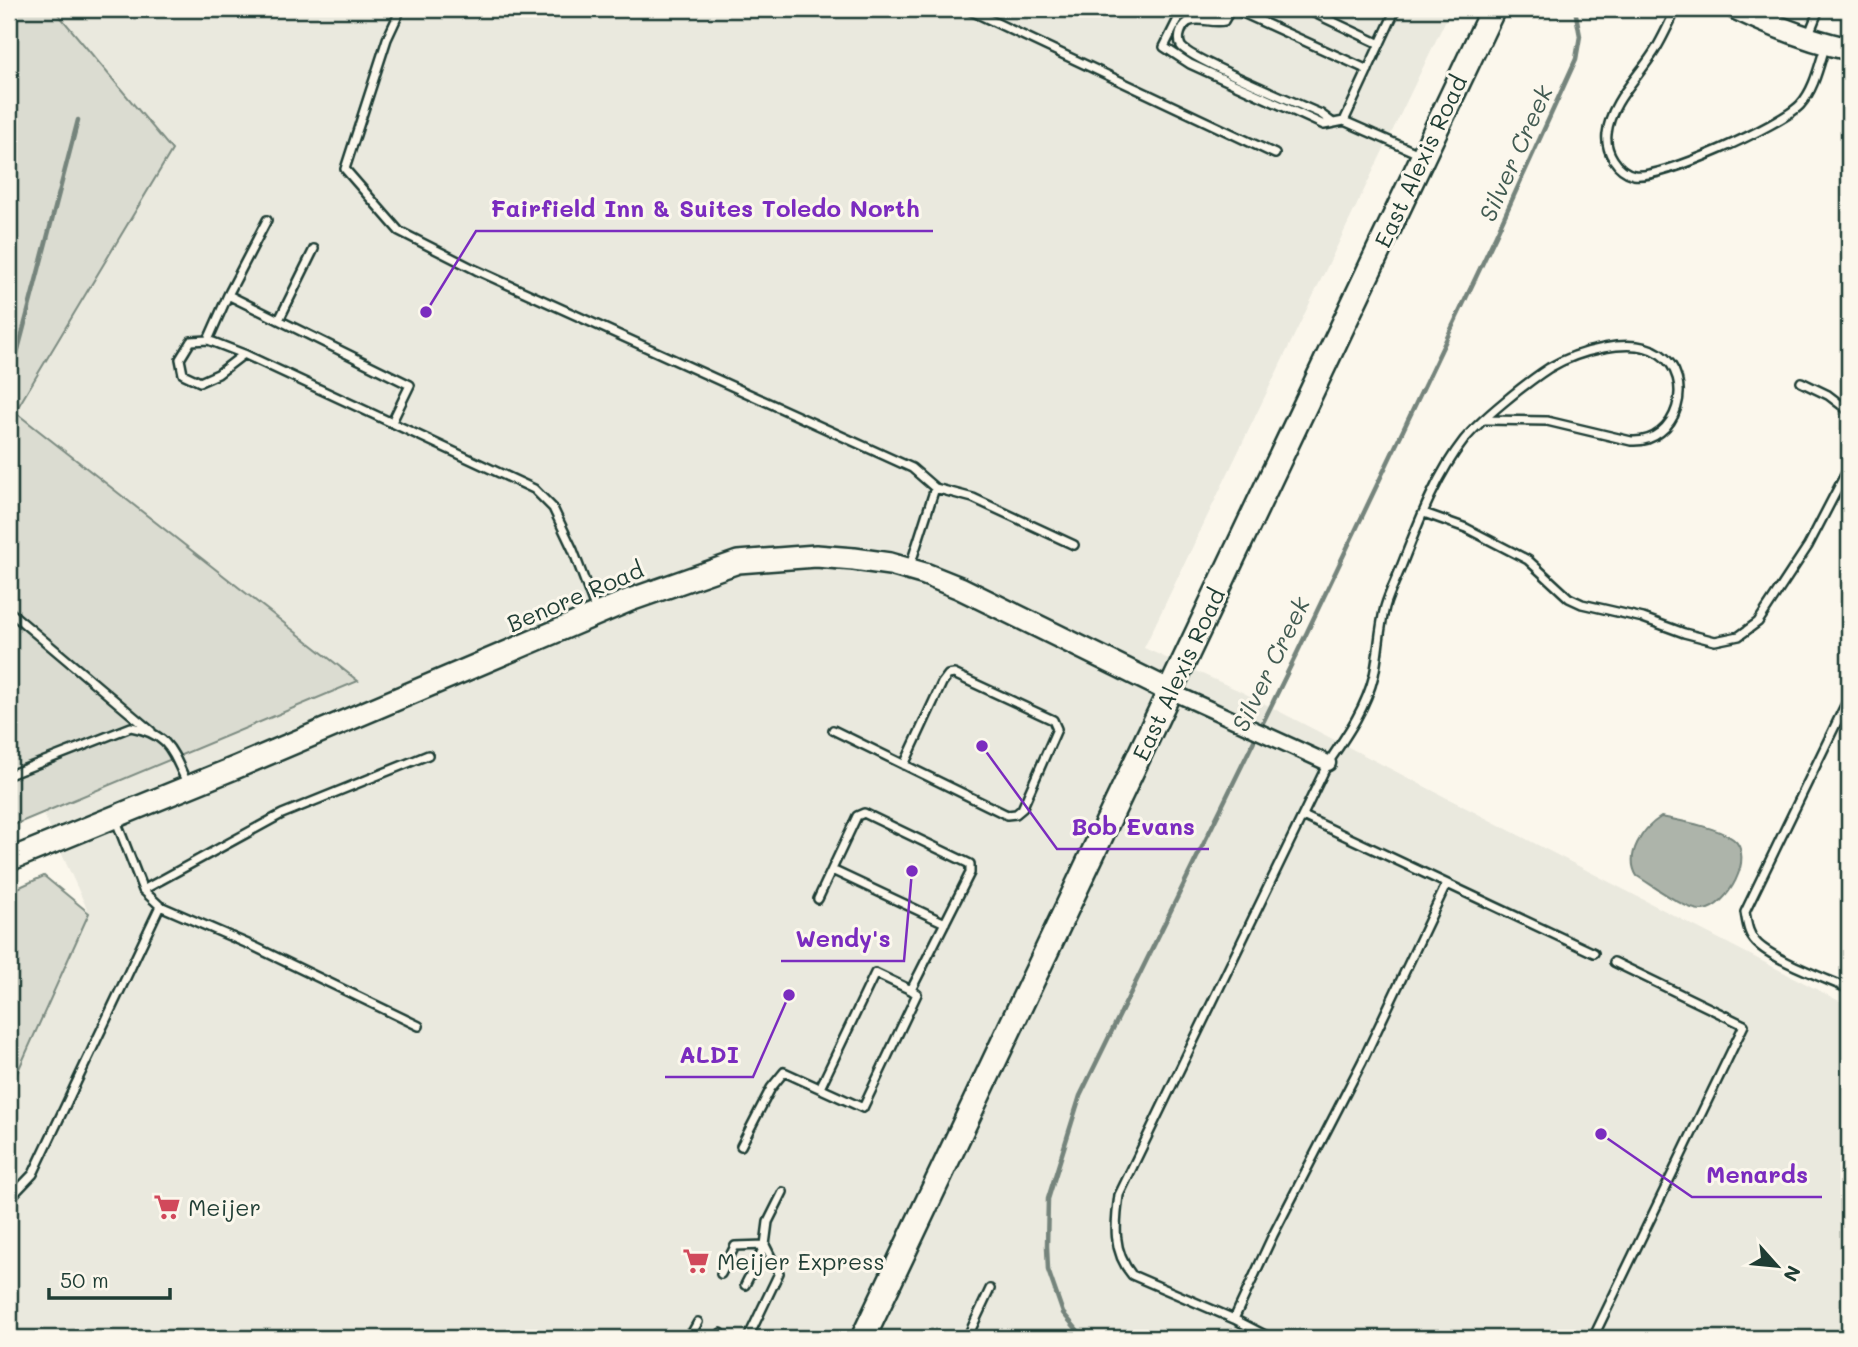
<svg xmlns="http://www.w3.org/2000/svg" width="1858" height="1347" font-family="Mali,sans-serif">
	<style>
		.built { fill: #eae9de }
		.green { fill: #dbdcd1; stroke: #7d8c82; stroke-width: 2 }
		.water { fill: #adb4aa; stroke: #74847b; stroke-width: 2 }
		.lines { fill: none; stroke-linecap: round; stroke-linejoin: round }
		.stream { stroke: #74847b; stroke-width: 4.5 }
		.lane-casing { stroke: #1f3d34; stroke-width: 12 }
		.street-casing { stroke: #1f3d34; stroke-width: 19 }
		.secondary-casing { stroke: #1f3d34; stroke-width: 26 }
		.primary-casing { stroke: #1f3d34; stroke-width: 28 }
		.lane { stroke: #fbf7ec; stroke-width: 7 }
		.street { stroke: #fbf7ec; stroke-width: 14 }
		.secondary { stroke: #fbf7ec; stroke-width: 21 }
		.primary { stroke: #fbf7ec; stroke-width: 23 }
		.labels { text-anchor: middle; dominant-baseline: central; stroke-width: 6; stroke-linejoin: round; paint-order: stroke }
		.street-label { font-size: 23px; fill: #1f3d34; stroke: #fbf7ec }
		.poi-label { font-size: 23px; fill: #1f3d34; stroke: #fbf7ec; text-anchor: start }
		.water-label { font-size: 24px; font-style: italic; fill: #425b52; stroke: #fbf7ec }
		.leader { fill: none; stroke: #7b2cbf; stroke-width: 2.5 }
		.callout-dot { fill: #7b2cbf; stroke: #fbf7ec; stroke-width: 2.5 }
		.callout-label { font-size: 24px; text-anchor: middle; font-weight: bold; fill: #7b2cbf; stroke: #fbf7ec; stroke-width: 6; stroke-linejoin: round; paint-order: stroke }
	</style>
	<rect width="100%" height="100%" fill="#fbf7ec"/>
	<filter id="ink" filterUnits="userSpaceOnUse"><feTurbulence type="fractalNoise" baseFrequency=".0143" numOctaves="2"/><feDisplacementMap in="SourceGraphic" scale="14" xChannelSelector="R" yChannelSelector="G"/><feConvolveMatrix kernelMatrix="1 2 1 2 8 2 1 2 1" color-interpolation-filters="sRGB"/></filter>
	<g filter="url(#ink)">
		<path class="built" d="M54,9H1451L1144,648L1240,691L1849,1006V1338H9V1091L89,913L43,813L357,681L15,412L172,150Z"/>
		<path class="green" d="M9,9H54L172,150L15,412L358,681L9,827Z
			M44,876L89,913L9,1091V892Z"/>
		<path class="water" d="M1661,817C1681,821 1717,827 1733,839C1756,856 1727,908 1703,910C1687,912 1651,884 1637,876C1624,855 1643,828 1661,817Z"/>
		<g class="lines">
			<path class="stream" d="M9,384L78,120
				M1084,1338L1063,1313L1048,1270L1047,1246L1048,1199L1080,1096L1298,651L1496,235L1576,59L1580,36L1575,9"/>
			<g class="lane-casing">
				<path id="lane" d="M401,9L387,39L345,169L399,231L476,270L912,468L935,488L910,566
					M967,9L1275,154
					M1183,9L1164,47L1190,64L1324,125L1344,121
					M1198,9L1224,21L1231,9
					M1234,9L1368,70
					M1306,9L1380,44
					M1396,9L1344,121L1419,154
					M1676,9C1670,22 1664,35 1657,47C1641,75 1610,101 1607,134C1605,151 1617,171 1634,175C1660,180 1781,125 1800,105C1814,90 1819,66 1825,47
					M1224,21C1212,24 1198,16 1188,22C1181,27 1177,38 1181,46C1188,58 1301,105 1321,114L1333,123
					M1809,34L1819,9
					M228,295L267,220
					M279,320L314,249
					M208,340L228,295L410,385L392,422
					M244,354L208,340L191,341L180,359L183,374L200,382L218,374L244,354L534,489L553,508L573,550L596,611
					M1801,382L1828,395L1849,411
					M935,488L973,498L1074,545
					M1424,513L1466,528L1528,560L1569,598L1582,604L1643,618L1684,633L1715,641L1739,636L1758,622L1808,546L1849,467
					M9,611L151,731
					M1849,697L1745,912C1747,923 1748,934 1756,942C1771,959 1827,979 1849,989
					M833,730L1007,815L1016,814L1022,809L1057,729L1053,720L954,674L948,675L942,683L904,765
					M9,775L131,727C169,734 172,751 187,783
					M1303,816L1594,953
					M832,870L945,923
					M1446,885L1362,1062L1273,1235L1234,1319L1132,1275C1112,1251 1115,1224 1119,1195L1328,763C1347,735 1366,708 1374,675C1379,652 1379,629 1385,607C1389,593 1396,580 1401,567C1418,524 1435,477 1464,440C1481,419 1526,383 1549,368C1576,352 1632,335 1660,354C1696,378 1678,444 1631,441L1547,421L1486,420
					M143,890L282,814L428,755
					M160,906L255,947L419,1026
					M820,1088L875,973L911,990
					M741,1146L771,1088L784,1072L863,1108L917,994L911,990L970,873V864L864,813L857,816L818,899
					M9,1199L33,1174L160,906L143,890L115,818
					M721,1274L735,1246L765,1245L745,1285
					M1234,1319L1271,1338
					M689,1338L698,1322
					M719,1338L721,1333
					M748,1338L779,1273L765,1245L768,1222L783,1192
					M967,1338L990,1289
					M1593,1338L1744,1025L1614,962"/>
			</g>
			<g class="street-casing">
				<path id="street" d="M1170,691L1328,763"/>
			</g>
			<g class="secondary-casing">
				<path id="secondary" d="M1737,9C1773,26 1809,41 1849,49
					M9,860L237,767L630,600L738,562L816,556L854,559L890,564L925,574L960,588L1170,691"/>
			</g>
			<g class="primary-casing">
				<path id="primary" d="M863,1338L1493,9"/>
			</g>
			<use href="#lane" class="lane"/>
			<use href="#street" class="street"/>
			<use href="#secondary" class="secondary"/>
			<use href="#primary" class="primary"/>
		</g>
	</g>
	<defs>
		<g id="supermarket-bare" transform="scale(2.1)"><path d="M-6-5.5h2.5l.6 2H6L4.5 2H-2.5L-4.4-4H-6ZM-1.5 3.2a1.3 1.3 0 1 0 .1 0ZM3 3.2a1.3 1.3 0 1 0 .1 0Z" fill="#d1495b" stroke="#fbf7ec" stroke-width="2.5" paint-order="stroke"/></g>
	</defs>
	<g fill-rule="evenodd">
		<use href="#supermarket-bare" x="167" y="1207"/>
		<use href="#supermarket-bare" x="696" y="1261"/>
	</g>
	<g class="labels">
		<g class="street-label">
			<text transform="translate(1420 161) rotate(-65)">East Alexis Road</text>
			<text transform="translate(575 596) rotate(-23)">Benore Road</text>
			<text transform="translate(1178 674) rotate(-65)">East Alexis Road</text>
		</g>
		<g class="poi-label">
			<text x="188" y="1207">Meijer</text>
			<text x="717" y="1261">Meijer Express</text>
		</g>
		<g class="water-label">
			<text transform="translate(1515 153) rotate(-66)">Silver Creek</text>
			<text transform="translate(1270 664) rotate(-64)">Silver Creek</text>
		</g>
	</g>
	<path class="leader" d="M426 312L476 231H933M982 746L1057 849H1209M912 871L904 961H781M789 995L753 1077H665M1601 1134L1692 1197H1822"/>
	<g class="callout-dot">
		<circle cx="426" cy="312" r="7"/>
		<circle cx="982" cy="746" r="7"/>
		<circle cx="912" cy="871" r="7"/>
		<circle cx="789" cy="995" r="7"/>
		<circle cx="1601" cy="1134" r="7"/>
	</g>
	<g class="callout-label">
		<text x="705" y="217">Fairfield Inn &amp; Suites Toledo North</text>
		<text x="1133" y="835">Bob Evans</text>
		<text x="843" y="947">Wendy's</text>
		<text x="709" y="1063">ALDI</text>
		<text x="1757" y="1183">Menards</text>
	</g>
	<rect width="1858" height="1347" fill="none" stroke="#fbf7ec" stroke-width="35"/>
	<rect x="18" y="18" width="1823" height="1312" fill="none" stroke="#1f3d34" stroke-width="2.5" filter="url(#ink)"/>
	<g transform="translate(1777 1266) rotate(117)" stroke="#fbf7ec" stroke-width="5" paint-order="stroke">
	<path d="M0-5L12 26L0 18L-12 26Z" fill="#1f3d34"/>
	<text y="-10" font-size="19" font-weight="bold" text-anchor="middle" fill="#1f3d34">N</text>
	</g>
	<path d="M49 1288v10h121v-10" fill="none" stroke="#1f3d34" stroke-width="3.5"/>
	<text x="60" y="1288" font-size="21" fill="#1f3d34" stroke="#fbf7ec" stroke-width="5" paint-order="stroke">50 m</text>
</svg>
